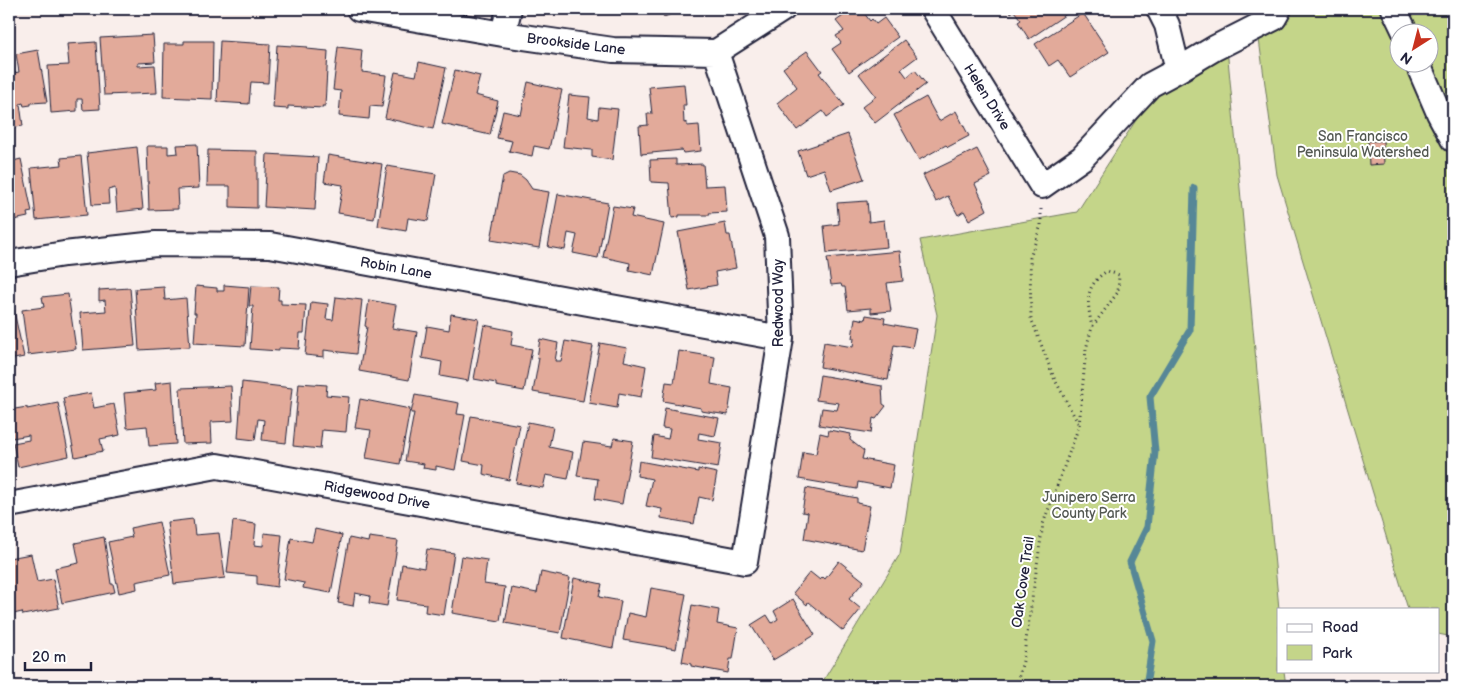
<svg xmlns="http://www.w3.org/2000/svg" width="1462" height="695" font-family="'Balsamiq Sans',sans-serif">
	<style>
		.green { fill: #c4d589; stroke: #737c62; fill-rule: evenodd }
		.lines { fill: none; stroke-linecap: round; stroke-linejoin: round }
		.stream { stroke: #578797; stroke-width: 7 }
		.building { fill: #e2aa9a; stroke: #22223b }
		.minor-casing { stroke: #22223b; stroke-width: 28 }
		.path { stroke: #22223b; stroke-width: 3; stroke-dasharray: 1 4; stroke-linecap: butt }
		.minor { stroke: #fff; stroke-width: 24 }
		.labels { text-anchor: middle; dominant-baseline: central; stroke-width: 4; stroke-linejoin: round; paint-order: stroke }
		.street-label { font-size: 14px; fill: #22223b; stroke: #fff }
		.park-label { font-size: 14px; fill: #535852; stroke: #fff }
	</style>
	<rect width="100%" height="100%" fill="#f9eeeb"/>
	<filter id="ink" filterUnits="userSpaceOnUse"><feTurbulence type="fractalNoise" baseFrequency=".02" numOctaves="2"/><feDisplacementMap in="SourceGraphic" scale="10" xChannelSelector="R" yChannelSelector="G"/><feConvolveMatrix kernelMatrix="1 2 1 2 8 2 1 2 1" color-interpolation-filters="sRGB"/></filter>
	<g filter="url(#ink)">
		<path class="green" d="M1255,9H1453V637L1438,634V609H1408L1277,175ZM1400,32H1430V62H1400Z
			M1227,48L1279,609L1278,671H1284L1286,686H820L900,554L937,315L920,240L1077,212L1154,92Z"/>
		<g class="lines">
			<path class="stream" d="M1146,686L1153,641L1130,562L1147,527L1155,452L1150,397L1190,330L1194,188"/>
		</g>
		<path class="building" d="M579,9H624V12L609,10L603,11V13Z
			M661,9H684L664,17Z
			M853,9H861L870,21L872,19L876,24L884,18L898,37L849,72L832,49L841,43L836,36L844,31L836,21Z
			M1008,9H1074L1029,39L1018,22L1021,20L1014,11L1011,13Z
			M1083,13L1109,52L1070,77L1058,60L1049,66L1035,44Z
			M153,35L155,62L138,63V66L155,65L157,93L104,95L100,38Z
			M904,40L917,57L901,69L907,77L915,70L926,84L875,123L862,107L876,96L859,74Z
			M184,41H213L212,99L163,97L164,44H184Z
			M220,41L270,44L268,83L251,82L249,104L217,102Z
			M96,42L100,109L83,110L82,99H77V111L51,113L48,66L69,65L67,44Z
			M277,45L308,47L307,49L328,51L325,106H322L323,108L288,106V109L273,108Z
			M338,47L362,50L361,61H363L362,72L386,75L382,107L370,106L369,119L339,116L341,91L333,90Z
			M38,50L47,102L31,103V105L24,106L23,103L20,104L23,126L9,128V55H11L14,73L19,72L16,54Z
			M807,51L822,71L819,73L844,105L827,117L823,111L797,130L777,103L797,87L783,68Z
			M419,62L446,68L433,129L385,118L395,72L416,76Z
			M455,70L480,76L475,95L498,101L490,135L442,124Z
			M528,82L562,90L549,149L534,146L532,156L509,151L512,141L497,138L503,111L521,115Z
			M684,84L686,105H683L684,123L687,122V126L699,125L701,151L683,153L682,150L641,154L639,126L648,125L647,114H652L649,87Z
			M569,95L590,97L588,117L598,119L599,107L618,109L612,160L592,157V150L563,147Z
			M926,97L939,121L956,111L969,136L948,147L946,145L919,160L894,115Z
			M848,134L864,179L831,190L824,169L806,175L798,151Z
			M1368,141H1383L1384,164L1369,165Z
			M197,144L199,188L177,189L178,209L149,210L147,146H168V154L178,153L177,145Z
			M137,147L143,209L117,212L115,188L108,190L109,204L92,205L87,153Z
			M977,149L991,176L975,184L987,210L969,220L964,211L958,215L948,196L936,202L923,175Z
			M208,150L257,151V208L230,207V186H207Z
			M267,154L318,157L315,210L264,207Z
			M328,155L382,164L374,219L338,213L343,185L324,182Z
			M81,156L87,215L36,220L31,168L62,165L61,158Z
			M21,159L32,212L27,213L28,217L9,221V162Z
			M676,159V165L703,164L705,186L725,185L727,212L709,213L710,215H679V217L672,218L669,183L651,182L650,160Z
			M387,166L436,174L428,221L408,218L406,231L378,226Z
			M509,173L520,175L526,180L532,189L549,192L539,248L491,240L503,176Z
			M558,194L608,203L598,258L573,253L577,235L568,233L565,250L548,247Z
			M867,201L869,222L884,220L887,247L827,253L824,226L839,224L837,203Z
			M613,206L633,209L631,217L664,224L653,275L629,270L630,263L603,257Z
			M725,223L727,235H730L736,268L715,272L717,285L689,290L678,232Z
			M900,251L903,281L887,283L891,311L871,313V308L848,310L845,287H842L841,284L831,285L827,258Z
			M224,285L249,287L245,346L194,343L196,313H194L196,286L217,288V291H224Z
			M251,286L279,287L278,300H281V304L306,305L304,333H300L299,349L279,348V351L250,349L253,306H249Z
			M164,287L165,300L186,298L190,347L139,350L135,289Z
			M130,288L135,346L83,350L80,313L106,311L105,300L99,301V290Z
			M68,294L76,349L28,355L22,310L44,307L42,297Z
			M336,297L362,300L356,354L324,350V357L305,355L311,302L328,304L326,319L333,320Z
			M369,300L396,305L392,328L417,332L409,380L359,371L367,327L365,326Z
			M12,302L24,357L9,360V303Z
			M451,314L479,319L468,381L440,376L442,362L422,358L427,326L449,330Z
			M866,315L885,318L884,323L916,329L912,348L894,345L888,380L820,367L824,342L853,347L854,338H852L855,318L865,320Z
			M484,325L513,331L511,345L532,349L524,391L496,386V383L474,379Z
			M540,339L558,343L555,361H561L565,341L593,346L583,401L533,392L539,358H537Z
			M600,343L627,348L624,361L646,366L641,397L619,393L617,408L589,403Z
			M679,351L715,357L711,384L732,388L728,415L701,411V408L663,401L666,382L674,383Z
			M820,375L882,386L883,404L886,406L876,419L873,418L871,433L819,425L822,408L837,410L839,403L816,400Z
			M172,381L176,444L149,446L147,426L127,428L124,393L156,390L155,383Z
			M242,382L292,388L286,443L262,440L264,420L258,419L255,440L238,438Z
			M299,383L327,385L326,395L349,397L346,432L322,430L320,449L293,446Z
			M231,386L233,421L211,422L212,443L183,444L180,388Z
			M91,393L94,408L114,404L120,435L100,439L103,451L75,457L63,398Z
			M415,395L459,403L457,414L465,415L455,470L436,466V470L423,468L424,464L405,461L414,413H411Z
			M360,399L410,409L400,464L366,458L371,430L355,428Z
			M58,403L69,456L18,467L13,443L29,440V435L12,438L9,420V410L27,407V409Z
			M665,408L719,418L715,436L699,433L698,439L722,443L718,468L651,457L654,436L668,439L670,429L662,428Z
			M471,416L520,425L509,480L483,474L484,465L463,461Z
			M528,422L553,427L549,447L573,452L568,479L546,475L543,488L516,483Z
			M829,430L851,434L850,440L864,451L862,459L894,465L890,488L858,482L857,489L799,479L803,452L816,454L820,433L828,435Z
			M614,438L633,441L622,504L595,499L598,479L577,476L583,442L612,446Z
			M639,461L698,472V469L717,473L712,500L699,497L694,524L661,518L662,509L646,506L652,479L637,476Z
			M806,488L857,498V503L870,506L862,550L804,539L808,513L802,512Z
			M193,519L195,535L219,533L225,578L174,584L167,522Z
			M233,521L256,524L254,545L263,546L264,533L282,535L277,587L257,584V576L227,573Z
			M159,522L170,575L136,582L137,589L119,593L108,542L132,537L130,528Z
			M315,529L342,535L331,593L303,588L304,583L284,579L291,538L312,542Z
			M104,537L111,584H113L115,592L62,603L55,568L79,563L75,543Z
			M369,537L398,541L387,606L369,603L370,596L355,593L353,606L338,603L349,538L368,542Z
			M427,549L454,553L444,615L425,612L426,604L397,600L402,564L424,568Z
			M31,554L37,582L53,579L59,608L23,615L22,612L9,615V558Z
			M461,556L487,560L484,584L505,587L500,621L452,613Z
			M839,561L864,581L849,599L861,609L843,631L808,602L807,605L793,593L810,572L820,580L823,577L825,579Z
			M541,572L570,578L560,633L505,623L512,588L537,593Z
			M574,578L602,584L599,597L621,601L613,648L563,638Z
			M651,588L686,594L676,649L623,640L628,613L646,617Z
			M793,599L815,635L773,660L751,625L767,615L772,623L778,619L774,611Z
			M692,605L719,610L717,624L738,628L733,659H730L728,673L691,666V664L682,662Z"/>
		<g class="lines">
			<g class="minor-casing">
				<path id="minor" d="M359,9L503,34L613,50L716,52L783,9
					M933,9L1042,186L1082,158L1150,85L1178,70L1167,25L1159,9
					M1394,9L1405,32
					M503,34L509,9
					M1417,62L1439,113L1453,139
					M1178,70L1215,48L1274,18L1279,9
					M9,263L64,254L156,244L270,245L781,338
					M9,505L217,466L745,562L781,338L777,236L716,52"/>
			</g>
			<path class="path" d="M1041,209V225L1030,258L1031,318L1054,378L1079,425
				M1016,686L1023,661L1043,524L1079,426L1086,349L1092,327L1118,292L1119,275L1107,271C1084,286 1087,302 1092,327"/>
			<use href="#minor" class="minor"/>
		</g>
	</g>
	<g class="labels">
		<g class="street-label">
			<text transform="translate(576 44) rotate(7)">Brookside Lane</text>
			<text transform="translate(987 97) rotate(58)">Helen Drive</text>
			<text transform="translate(396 268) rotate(10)">Robin Lane</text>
			<text transform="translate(778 303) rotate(-90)">Redwood Way</text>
			<text transform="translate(377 495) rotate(10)">Ridgewood Drive</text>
			<text transform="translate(1023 582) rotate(-82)">Oak Cove Trail</text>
		</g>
		<g class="park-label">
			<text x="1363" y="136">San Francisco<tspan x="1363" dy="16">Peninsula Watershed</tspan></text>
			<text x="1089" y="497">Junipero Serra<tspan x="1089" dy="16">County Park</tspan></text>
		</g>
	</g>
	<rect width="1462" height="695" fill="none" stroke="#fff" stroke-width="30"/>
	<rect x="15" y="15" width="1432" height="665" fill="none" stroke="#22223b" stroke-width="2" filter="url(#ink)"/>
	<rect x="1277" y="608" width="162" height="65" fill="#ffffff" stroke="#a7a7b1"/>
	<rect x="1287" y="624" width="25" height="8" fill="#ffffff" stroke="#a7a7b1"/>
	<text x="1322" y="632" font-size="15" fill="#22223b">Road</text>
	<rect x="1287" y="645" width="25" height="15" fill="#c4d589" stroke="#a7a7b1"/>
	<text x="1322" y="658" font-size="15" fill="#22223b">Park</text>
	<g transform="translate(1414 48) rotate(216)"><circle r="24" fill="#ffffff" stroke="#a7a7b1"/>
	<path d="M0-4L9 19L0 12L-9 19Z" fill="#c8321e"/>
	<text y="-8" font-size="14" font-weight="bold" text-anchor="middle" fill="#22223b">N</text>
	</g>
	<path d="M25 662v8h66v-8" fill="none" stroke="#22223b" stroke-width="2.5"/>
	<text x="32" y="662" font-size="15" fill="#22223b" stroke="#ffffff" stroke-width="4" paint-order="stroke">20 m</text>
</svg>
